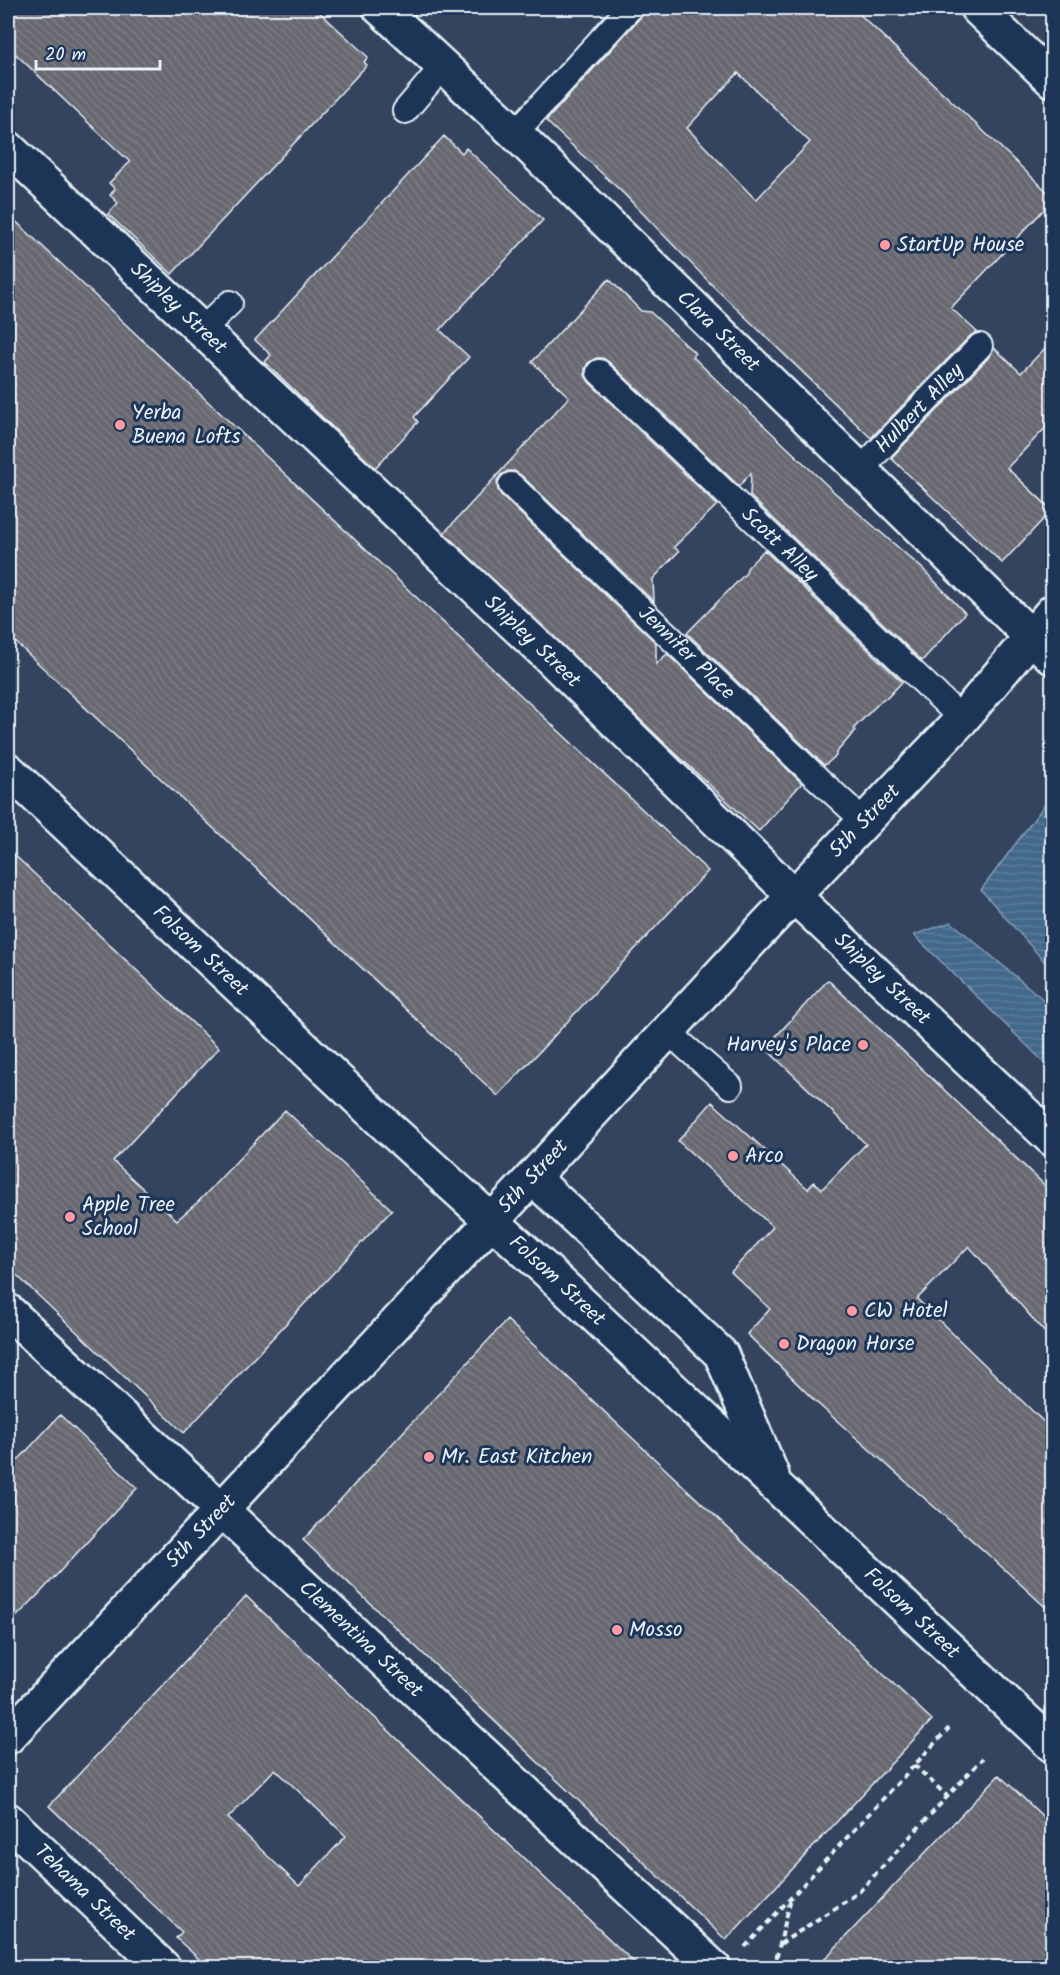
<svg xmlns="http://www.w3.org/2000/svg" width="1060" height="1975" font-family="Kalam,sans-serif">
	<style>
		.water { fill: url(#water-rules); stroke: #849eb6; stroke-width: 1.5 }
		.building { fill: url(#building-back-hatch); stroke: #e8f1f8; stroke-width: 1.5; fill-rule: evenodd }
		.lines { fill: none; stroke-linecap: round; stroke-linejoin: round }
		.service-casing { stroke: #e8f1f8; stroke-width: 28 }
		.minor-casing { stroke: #e8f1f8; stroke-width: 38 }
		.secondary-casing { stroke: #e8f1f8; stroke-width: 38 }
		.path { stroke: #e8f1f8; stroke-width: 4; stroke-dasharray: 6 4.5; stroke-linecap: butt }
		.service { stroke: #1d3557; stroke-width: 24 }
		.minor { stroke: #1d3557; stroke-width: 33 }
		.secondary { stroke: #1d3557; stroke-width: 33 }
		.poi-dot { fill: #ff9aa2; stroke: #1d3557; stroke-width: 2 }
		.labels { text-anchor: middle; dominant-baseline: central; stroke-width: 6; stroke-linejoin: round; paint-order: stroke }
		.poi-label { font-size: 21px; fill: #e8f1f8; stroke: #1d3557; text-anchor: start }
		.street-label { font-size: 21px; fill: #e8f1f8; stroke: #1d3557 }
	</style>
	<defs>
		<pattern id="water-rules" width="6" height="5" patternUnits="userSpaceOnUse" patternTransform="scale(1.5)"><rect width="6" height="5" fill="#42678a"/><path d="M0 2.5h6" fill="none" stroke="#5d7d9b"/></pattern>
		<pattern id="building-back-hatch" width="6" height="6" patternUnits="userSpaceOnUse" patternTransform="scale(1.5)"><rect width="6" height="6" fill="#686771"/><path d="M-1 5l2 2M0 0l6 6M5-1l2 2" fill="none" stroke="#7e7d86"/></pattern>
	</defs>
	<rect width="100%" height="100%" fill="#34445f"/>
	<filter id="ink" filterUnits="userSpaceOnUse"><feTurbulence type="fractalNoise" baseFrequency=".0167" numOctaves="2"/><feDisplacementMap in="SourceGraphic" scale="12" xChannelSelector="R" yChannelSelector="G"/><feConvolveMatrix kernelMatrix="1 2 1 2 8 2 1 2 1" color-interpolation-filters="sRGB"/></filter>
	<g filter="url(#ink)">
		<path class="water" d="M1052,795V970L981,890Z
			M951,922L1052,1007V1070L914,935Z"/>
		<path class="building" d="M8,8H315L368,57L364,62L367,65L172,274L108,214L118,203L110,195L115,189L109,183L130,162L8,47Z
			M649,8H853L1053,197V200L951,308L977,332L970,336L871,438L712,285L624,194L546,121ZM738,73L810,142L756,200L687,128Z
			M444,136L462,153L466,148L543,220L440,330L469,357L414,417L418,422L375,468L265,362L271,355L255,340Z
			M8,214L708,871L498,1096L8,635Z
			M609,279L641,311L650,312L695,353L692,356L735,398L833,491L923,569L965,613L922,661L750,496L751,473L739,486L609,362L603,358H596L588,363L585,369V375L589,382L717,505L674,547L679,551L653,579L654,602L521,475L514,471H508L501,475L497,481L498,490L501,495L656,643V664L667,654L802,783L759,831L672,750L444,533L569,397L532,362Z
			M1053,340V420L1007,468L1052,510L1002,563L891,458L990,356L994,348L1021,373Z
			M764,550L902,682L887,698L883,699L854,728L855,731L836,753V756L826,764L824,765L687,633L746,573L747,568Z
			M8,849L219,1048L113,1161L177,1220L199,1201L285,1110L392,1210L184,1433L8,1267Z
			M828,980L1053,1193V1342L969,1246L917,1299L1053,1431V1614L992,1558L817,1403L747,1334L770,1309L731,1272L773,1227L678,1141L712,1102L808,1189L814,1182L822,1189L866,1144L765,1048Z
			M507,1320L932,1720L726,1940L303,1540Z
			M60,1415L137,1488L39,1594L8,1625V1471Z
			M246,1596L640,1968H209L176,1938L182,1932L49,1806ZM275,1769L346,1836L299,1886L228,1818Z
			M999,1775L1053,1826V1968H816Z"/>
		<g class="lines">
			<g class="service-casing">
				<g id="service">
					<path d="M405,111L443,66"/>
					<path d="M515,133L630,8"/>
					<path d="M202,330L230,303"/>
					<path id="s1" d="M599,372L962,719"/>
					<path id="s2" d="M859,471L980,346"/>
					<path id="s3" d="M511,485L817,778L864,821"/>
					<path d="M667,1031L730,1086"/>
				</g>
			</g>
			<g class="minor-casing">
				<g id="minor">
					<path id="s4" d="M380,8L515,133L1052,657"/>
					<path id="s5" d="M8,148L546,654L794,896L1052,1139"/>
					<path id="s6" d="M8,1311L714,1968"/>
					<path id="s7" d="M8,1820L164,1968"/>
				</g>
			</g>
			<g class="secondary-casing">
				<g id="secondary">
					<path d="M977,8L1052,80"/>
					<path id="s8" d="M8,770L389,1128L546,1270L1052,1745"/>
					<path d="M533,1178L721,1354L772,1475"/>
					<path id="s9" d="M8,1737L492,1221L765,926L962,719L1052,612"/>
				</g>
			</g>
			<path class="path" d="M914,1765L947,1796
				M780,1944L858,1893L983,1758
				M745,1947L949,1728
				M774,1968L791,1898"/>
			<use href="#service" class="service"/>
			<use href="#minor" class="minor"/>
			<use href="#secondary" class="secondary"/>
		</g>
	</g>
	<g class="poi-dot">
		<circle cx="885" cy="245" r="6"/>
		<circle cx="120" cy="425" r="6"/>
		<circle cx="863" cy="1045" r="6"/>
		<circle cx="733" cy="1156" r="6"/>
		<circle cx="70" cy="1217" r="6"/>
		<circle cx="852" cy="1311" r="6"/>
		<circle cx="784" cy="1344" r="6"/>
		<circle cx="429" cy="1457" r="6"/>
		<circle cx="617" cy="1630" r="6"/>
	</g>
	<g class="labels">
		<g class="poi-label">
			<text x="897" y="245">StartUp House</text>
			<text x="132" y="413">Yerba<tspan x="132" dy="24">Buena Lofts</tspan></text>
			<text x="851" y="1045" text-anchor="end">Harvey's Place</text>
			<text x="745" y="1156">Arco</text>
			<text x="82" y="1205">Apple Tree<tspan x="82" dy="24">School</tspan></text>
			<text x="864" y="1311">CW Hotel</text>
			<text x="796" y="1344">Dragon Horse</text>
			<text x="441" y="1457">Mr. East Kitchen</text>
			<text x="629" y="1630">Mosso</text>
		</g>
		<g class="street-label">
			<text stroke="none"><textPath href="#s5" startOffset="234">Shipley Street</textPath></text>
			<text stroke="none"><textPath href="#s4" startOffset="468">Clara Street</textPath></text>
			<text stroke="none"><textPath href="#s2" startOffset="87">Hulbert Alley</textPath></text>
			<text stroke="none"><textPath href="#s1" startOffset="250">Scott Alley</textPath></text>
			<text stroke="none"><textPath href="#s5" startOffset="720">Shipley Street</textPath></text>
			<text stroke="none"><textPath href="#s3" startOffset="243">Jennifer Place</textPath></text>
			<text stroke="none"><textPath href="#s9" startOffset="1254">5th Street</textPath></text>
			<text stroke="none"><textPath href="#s8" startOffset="264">Folsom Street</textPath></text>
			<text stroke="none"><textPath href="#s5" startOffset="1206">Shipley Street</textPath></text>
			<text stroke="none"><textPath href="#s9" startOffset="768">5th Street</textPath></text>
			<text stroke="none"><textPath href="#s8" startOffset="750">Folsom Street</textPath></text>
			<text stroke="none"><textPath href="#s9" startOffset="282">5th Street</textPath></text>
			<text stroke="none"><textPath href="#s8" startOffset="1236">Folsom Street</textPath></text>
			<text stroke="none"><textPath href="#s6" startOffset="482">Clementina Street</textPath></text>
			<text stroke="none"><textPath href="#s7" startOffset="106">Tehama Street</textPath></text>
		</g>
	</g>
	<rect width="1060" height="1975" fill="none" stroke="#1d3557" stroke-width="30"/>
	<rect x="15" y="15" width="1030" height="1945" fill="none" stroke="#e8f1f8" stroke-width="2" filter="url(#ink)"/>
	<path d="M36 60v9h124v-9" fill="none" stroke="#e8f1f8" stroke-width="3"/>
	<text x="45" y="60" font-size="18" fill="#e8f1f8" stroke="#1d3557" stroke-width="4.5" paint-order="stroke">20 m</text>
</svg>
